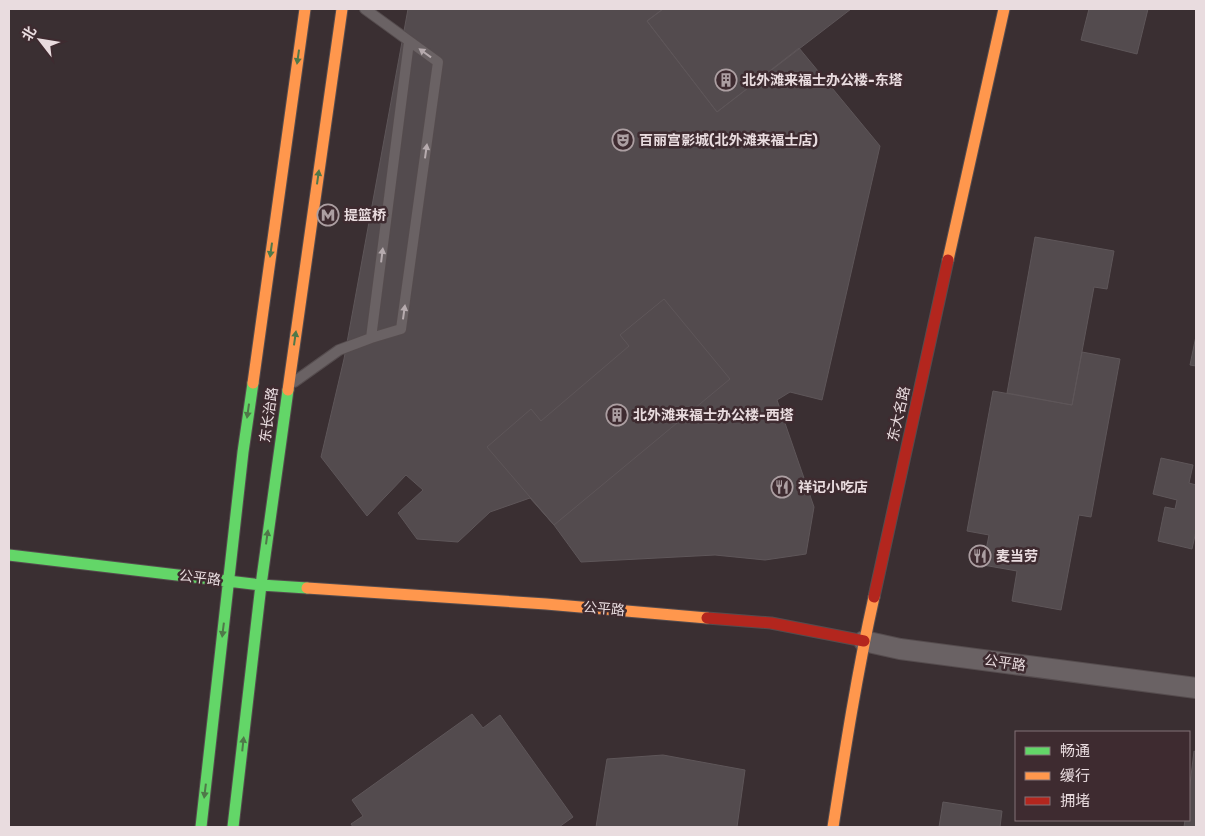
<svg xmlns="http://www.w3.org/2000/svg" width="1205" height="836" font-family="Rubik,'Noto Sans SC',sans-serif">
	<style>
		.building { fill: #534b4e; stroke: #5e5659 }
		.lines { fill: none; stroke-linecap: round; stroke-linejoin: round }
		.lane-casing { stroke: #554c4e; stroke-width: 12 }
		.street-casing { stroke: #554c4e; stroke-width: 22 }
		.fast-casing { stroke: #554c4e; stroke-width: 13 }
		.slow-casing { stroke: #554c4e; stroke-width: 13 }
		.jam-casing { stroke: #554c4e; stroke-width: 13 }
		.lane { stroke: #6a6264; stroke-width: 10 }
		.street { stroke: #6a6264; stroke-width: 20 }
		.fast { stroke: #63d668; stroke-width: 11 }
		.slow { stroke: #ff974d; stroke-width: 11 }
		.jam { stroke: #b3261e; stroke-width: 11 }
		.oneway { fill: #b6abae }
		.oneway2 { fill: #4f7849 }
		.labels { text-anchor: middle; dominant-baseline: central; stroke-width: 5; stroke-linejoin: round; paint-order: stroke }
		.poi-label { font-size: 14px; font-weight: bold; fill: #e9dcdf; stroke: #3e2b30; text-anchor: start }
		.street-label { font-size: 14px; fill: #e9dcdf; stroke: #3e2b30 }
	</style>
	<rect width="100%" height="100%" fill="#3a2f32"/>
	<path class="building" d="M408,9H663L647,21L717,112L799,48L880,146L822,400L790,392L777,400L814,507L806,554L765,560L715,555L581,562L554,525L530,498L490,512L458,542L417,539L398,513L423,490L406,475L367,516L321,457L344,359Z
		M663,9H851L717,112L647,21Z
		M1089,9H1148L1137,54L1081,40Z
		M1035,237L1114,251L1107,289L1094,287L1072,405L1007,393Z
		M664,299L730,379L554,525L487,447L531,409L541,421L629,346L620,335Z
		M1196,336V366L1190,365Z
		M1082,352L1120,359L1091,517L1079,515L1061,610L1012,601L1017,571L983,565L989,535L967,531L993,391L1072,405Z
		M1161,458L1193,465L1189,483L1196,485V531L1192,549L1158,541L1165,507L1175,509L1177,500L1153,494Z
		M472,714L483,728L500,715L573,817L559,827H353L351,824L363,816L352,800Z
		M1194,751L1196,752V827H1184L1185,820H1189V793Z
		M663,755L745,770L737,827H596L607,759Z
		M943,802L1002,811L1000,827H939Z"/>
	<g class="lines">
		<g class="lane-casing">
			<path id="lane" d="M371,338L409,42
				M294,382L339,350L371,338L401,329L438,62L365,9"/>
		</g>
		<g class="street-casing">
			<path id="street" d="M864,641L900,649L1196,688"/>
		</g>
		<g class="fast-casing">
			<path id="fast" d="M9,555L261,585L307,588
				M201,827L243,452L253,383
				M233,827L261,585L288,390"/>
		</g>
		<g class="slow-casing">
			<path id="slow" d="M948,260L1004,9
				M253,383L305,9
				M288,390L342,9
				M307,588L546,604L707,618
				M833,827C845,750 857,673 874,597"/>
		</g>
		<g class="jam-casing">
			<path id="jam" d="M874,597L948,260
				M707,618L771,623L864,641"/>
		</g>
		<use href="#lane" class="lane"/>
		<use href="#street" class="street"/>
		<use href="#fast" class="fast"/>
		<use href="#slow" class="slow"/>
		<use href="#jam" class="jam"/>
	</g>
	<defs><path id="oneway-solid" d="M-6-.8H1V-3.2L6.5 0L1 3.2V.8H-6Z" transform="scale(1.25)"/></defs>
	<g class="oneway">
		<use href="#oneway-solid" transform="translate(425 53) rotate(-144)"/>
		<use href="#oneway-solid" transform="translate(426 151) rotate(-82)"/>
		<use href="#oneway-solid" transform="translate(382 255) rotate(-83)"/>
		<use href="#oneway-solid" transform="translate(404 312) rotate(-82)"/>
	</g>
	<g class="oneway2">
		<use href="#oneway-solid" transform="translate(298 57) rotate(98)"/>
		<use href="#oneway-solid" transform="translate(318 177) rotate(-82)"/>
		<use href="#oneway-solid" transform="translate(271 250) rotate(98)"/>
		<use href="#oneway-solid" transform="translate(295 338) rotate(-82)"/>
		<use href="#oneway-solid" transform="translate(248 411) rotate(98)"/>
		<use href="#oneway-solid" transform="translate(267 537) rotate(-82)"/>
		<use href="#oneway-solid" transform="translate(223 630) rotate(97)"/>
		<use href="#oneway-solid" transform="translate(243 744) rotate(-84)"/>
		<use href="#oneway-solid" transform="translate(205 791) rotate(97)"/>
	</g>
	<defs>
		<g id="building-ring" transform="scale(1.125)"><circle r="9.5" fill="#3e2b30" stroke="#ac9fa2" stroke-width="1.5"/><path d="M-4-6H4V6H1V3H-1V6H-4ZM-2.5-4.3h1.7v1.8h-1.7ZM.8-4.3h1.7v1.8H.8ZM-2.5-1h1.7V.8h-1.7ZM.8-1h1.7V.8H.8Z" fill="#ac9fa2"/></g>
		<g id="theatre-ring" transform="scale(1.125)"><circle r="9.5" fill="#3e2b30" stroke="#ac9fa2" stroke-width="1.5"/><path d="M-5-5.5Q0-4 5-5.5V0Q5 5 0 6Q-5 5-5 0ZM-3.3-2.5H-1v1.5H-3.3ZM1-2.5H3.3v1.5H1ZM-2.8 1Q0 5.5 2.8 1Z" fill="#ac9fa2"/></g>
		<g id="metro-ring" transform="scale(1.125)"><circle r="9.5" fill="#3e2b30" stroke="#ac9fa2" stroke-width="1.5"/><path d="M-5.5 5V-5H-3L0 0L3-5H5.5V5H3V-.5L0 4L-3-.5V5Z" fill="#ac9fa2"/></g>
		<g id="restaurant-ring" transform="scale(1.125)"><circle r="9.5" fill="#3e2b30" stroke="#ac9fa2" stroke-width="1.5"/><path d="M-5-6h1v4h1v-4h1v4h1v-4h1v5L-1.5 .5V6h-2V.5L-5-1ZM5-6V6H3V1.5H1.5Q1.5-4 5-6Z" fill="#ac9fa2"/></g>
	</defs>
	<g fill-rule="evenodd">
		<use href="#building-ring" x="726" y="80"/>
		<use href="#theatre-ring" x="623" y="140"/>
		<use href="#metro-ring" x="328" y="215"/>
		<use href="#building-ring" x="617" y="415"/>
		<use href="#restaurant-ring" x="782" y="487"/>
		<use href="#restaurant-ring" x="980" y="556"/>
	</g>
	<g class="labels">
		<g class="poi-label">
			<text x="742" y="80">北外滩来福士办公楼-东塔</text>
			<text x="639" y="140">百丽宫影城(北外滩来福士店)</text>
			<text x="344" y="215">提篮桥</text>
			<text x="633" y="415">北外滩来福士办公楼-西塔</text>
			<text x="798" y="487">祥记小吃店</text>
			<text x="996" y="556">麦当劳</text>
		</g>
		<g class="street-label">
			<text transform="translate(899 414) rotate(-77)">东大名路</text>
			<text transform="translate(269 415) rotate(-82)">东长治路</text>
			<text transform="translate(200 578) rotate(7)">公平路</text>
			<text transform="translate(604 609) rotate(5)">公平路</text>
			<text transform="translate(1005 663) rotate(8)">公平路</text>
		</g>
	</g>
	<rect width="1205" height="836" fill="none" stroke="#e9dcdf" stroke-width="20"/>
	<rect x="1015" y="731" width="175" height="90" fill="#3e2b30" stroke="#827276"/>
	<rect x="1025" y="747" width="25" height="8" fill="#63d668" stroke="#827276"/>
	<text x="1060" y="756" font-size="15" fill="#e9dcdf">畅通</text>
	<rect x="1025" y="772" width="25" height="8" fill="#ff974d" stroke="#827276"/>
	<text x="1060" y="781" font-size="15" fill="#e9dcdf">缓行</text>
	<rect x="1025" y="797" width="25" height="8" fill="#b3261e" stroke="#827276"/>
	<text x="1060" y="806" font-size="15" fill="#e9dcdf">拥堵</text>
	<g transform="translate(40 40) rotate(301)" stroke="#3e2b30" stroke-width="4" paint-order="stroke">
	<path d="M0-4L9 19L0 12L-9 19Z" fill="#e9dcdf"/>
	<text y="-8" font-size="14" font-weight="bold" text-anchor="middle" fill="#e9dcdf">北</text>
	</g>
</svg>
